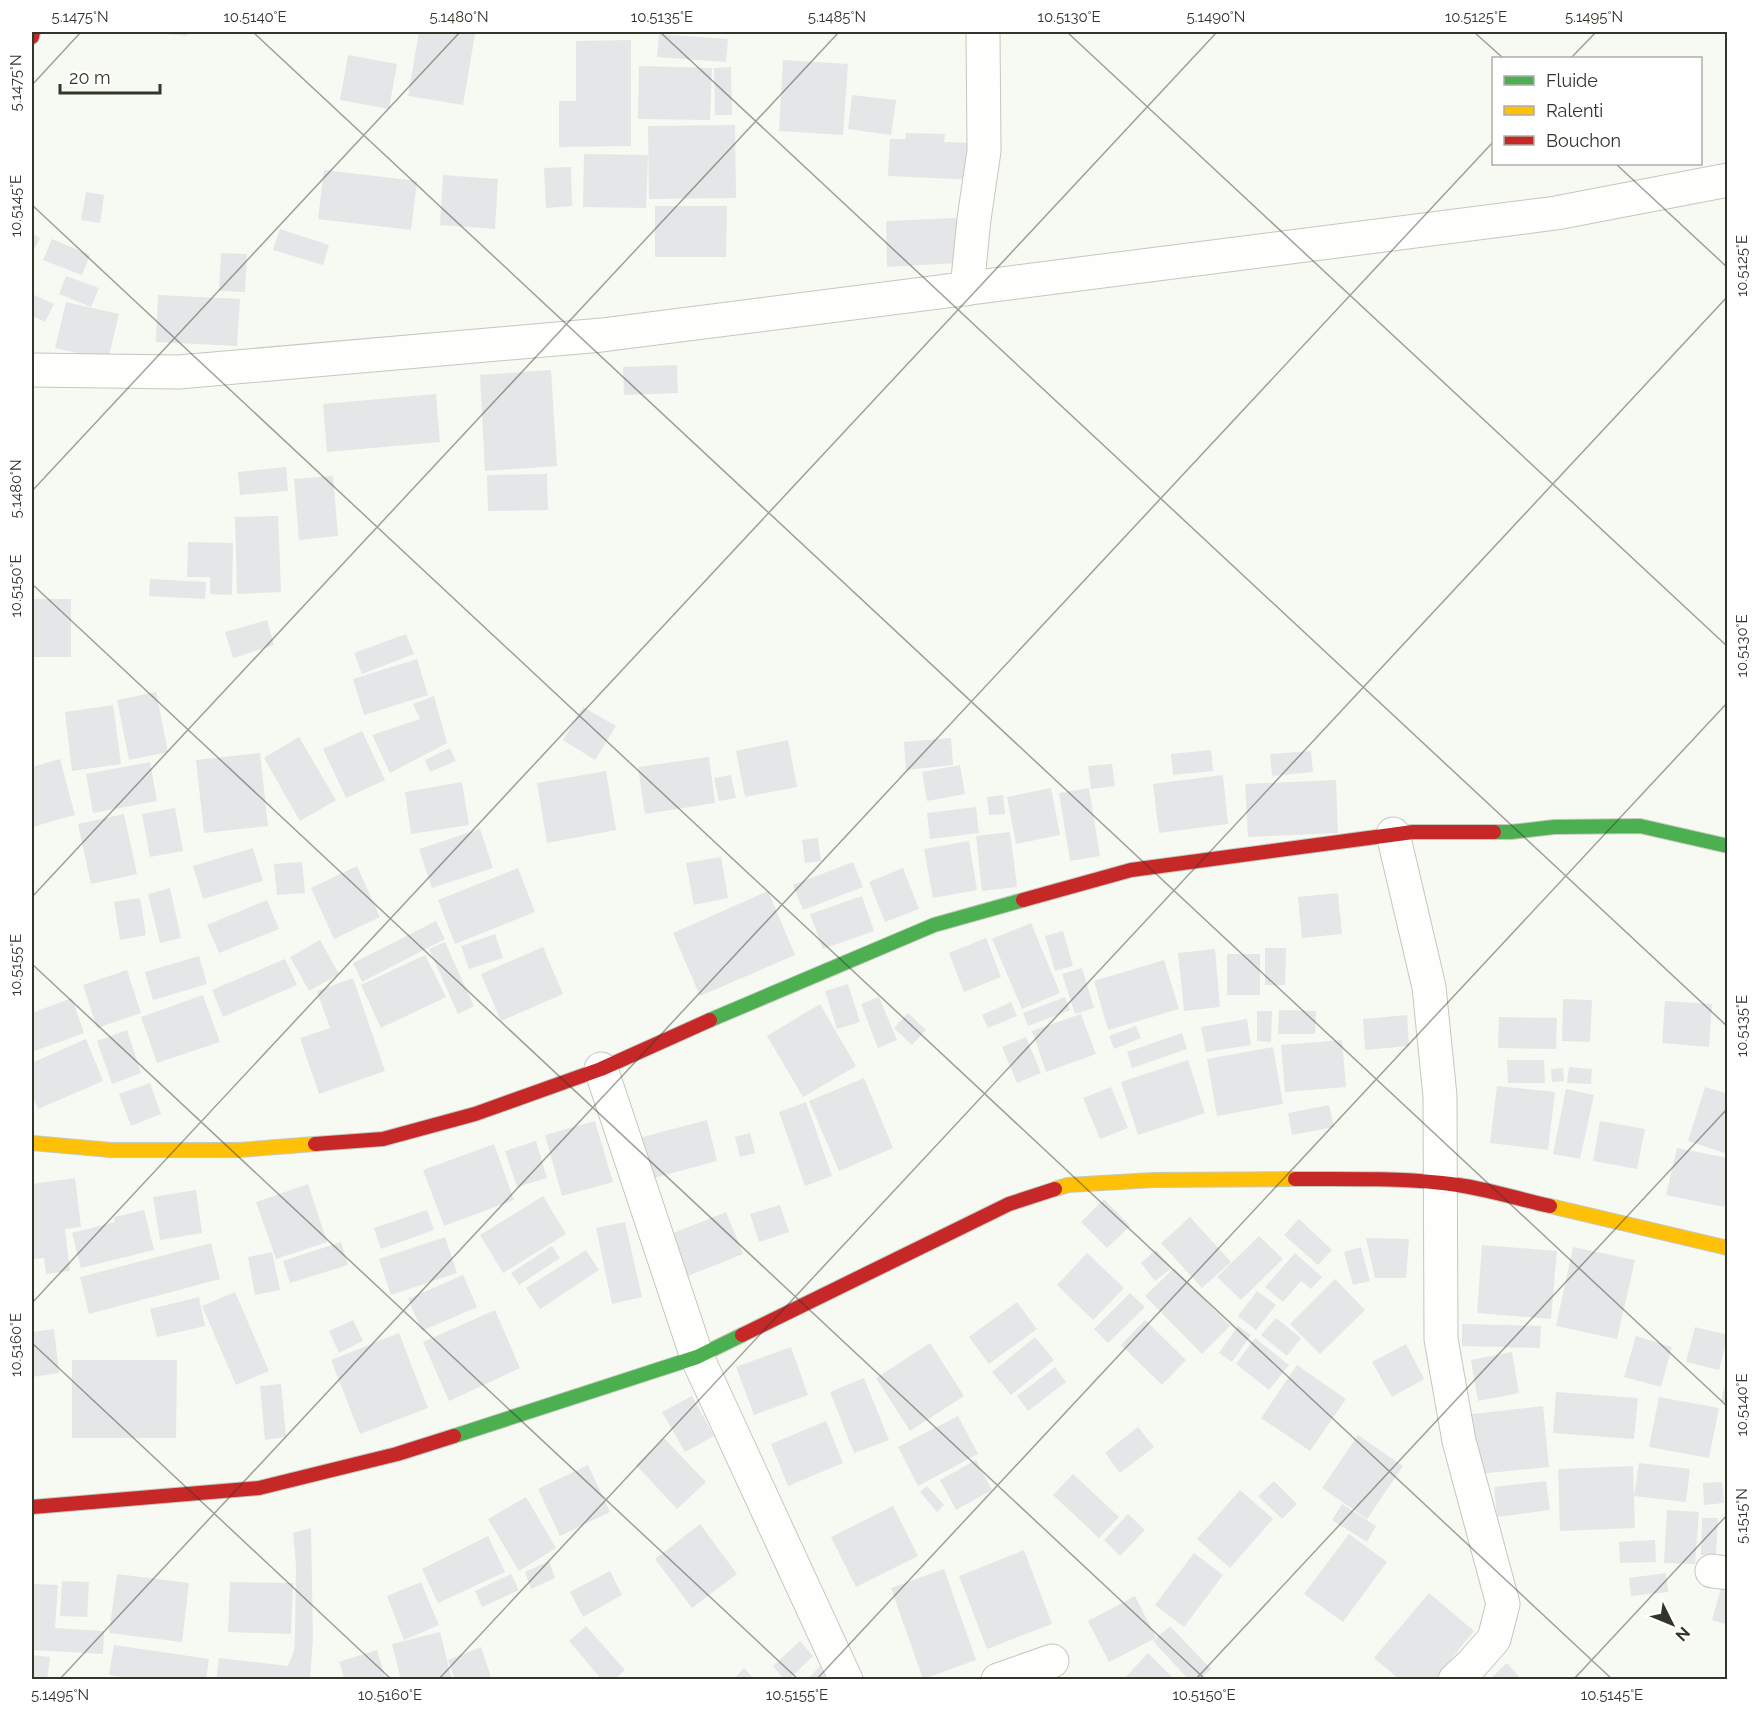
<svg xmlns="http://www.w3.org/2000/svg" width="1759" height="1711" font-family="Raleway,sans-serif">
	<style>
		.building { fill: #e5e6e8 }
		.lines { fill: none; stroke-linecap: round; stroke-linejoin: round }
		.street-casing { stroke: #c4c8bf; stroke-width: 35 }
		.fast-casing { stroke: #c4c8bf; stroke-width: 16 }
		.slow-casing { stroke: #c4c8bf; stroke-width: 16 }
		.jam-casing { stroke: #c4c8bf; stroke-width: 16 }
		.street { stroke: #fefefd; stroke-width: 33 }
		.fast { stroke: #4caf50; stroke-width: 14 }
		.slow { stroke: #ffc107; stroke-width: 14 }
		.jam { stroke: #c62828; stroke-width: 14 }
		.ticks { fill: none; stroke: #31352a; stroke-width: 1.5; stroke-opacity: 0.45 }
		.neatline { fill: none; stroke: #31352a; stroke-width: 2 }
		.ticks-label { font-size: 15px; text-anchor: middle; fill: #31352a }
	</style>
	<rect width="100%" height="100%" fill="#f6faf2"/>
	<path class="building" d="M166,32H188L187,36L166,34Z
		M419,32H461L475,34L463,105L408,96Z
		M659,34L728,39L726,62L657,57Z
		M631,40V146L559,147V101H576V41Z
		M348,55L397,64L389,109L340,100Z
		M783,60L848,64L843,135L779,131Z
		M639,66L712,68L710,120L638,119Z
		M731,67L732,115H715L714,68Z
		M852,95L896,100L891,135L848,129Z
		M735,125L736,198L649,199L648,126Z
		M906,133L945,134L944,142L978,143L976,180L888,176L890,139H906Z
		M584,154L648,155L646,208L583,207Z
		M571,167L572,206L546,208L544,168Z
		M324,170L417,181L411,230L318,219Z
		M443,175L498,179L495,229L440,225Z
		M86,192L104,195L100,223L81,220Z
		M655,206H727L726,257H655Z
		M956,218L958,263L887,267L886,221Z
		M280,229L329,245L323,265L273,250Z
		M32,233L40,238L32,254Z
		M52,239L90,255L82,275L43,260Z
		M221,253L247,254L245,292L219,291Z
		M66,276L99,288L91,307L59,294Z
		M32,294L54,304L45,322L32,316Z
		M158,295L240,299L237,346L156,342Z
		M66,302L119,314L108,360L55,348Z
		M677,365L678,393L624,395L623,367Z
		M551,370L557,466L485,471L480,375Z
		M436,394L440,442L327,452L323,404Z
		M286,467L288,491L240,495L238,472Z
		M547,474L548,510L488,511L487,475Z
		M333,476L338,536L299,540L294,479Z
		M278,516L281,592L237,594L235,517Z
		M188,542L233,543L232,595L210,594V577H187Z
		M150,579L206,582L205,599L149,596Z
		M32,599H71V657H32Z
		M267,620L274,645L233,658L225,632Z
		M406,634L414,654L362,674L354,653Z
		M417,659L428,695L364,715L353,679Z
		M156,692L168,752L129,760L117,700Z
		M434,696L447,743L390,773L372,735L420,719L413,704Z
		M113,705L121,764L72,771L65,712Z
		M583,707L616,726L595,760L563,740Z
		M362,731L385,780L346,798L323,749Z
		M299,737L336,800L300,821L264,758Z
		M951,738L953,765L906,770L904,742Z
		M788,740L797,787L745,797L736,751Z
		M450,748L456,761L430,772L425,760Z
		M1211,750L1213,771L1173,775L1171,754Z
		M1311,751L1313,772L1272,776L1270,754Z
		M260,753L268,826L204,833L196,760Z
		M709,757L715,803L645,814L638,767Z
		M60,759L75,815L32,827V767Z
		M150,762L157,801L93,813L86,774Z
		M1112,764L1115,786L1091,789L1088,766Z
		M960,765L965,794L927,801L922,772Z
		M606,771L616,830L547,843L537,783Z
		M731,775L736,798L719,801L714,778Z
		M1223,775L1228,824L1159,833L1153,784Z
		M1336,780L1338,833L1248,837L1245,784Z
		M462,782L469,825L411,834L405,792Z
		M1051,788L1060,835L1016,844L1007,797Z
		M1089,788L1100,856L1070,861L1059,793Z
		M1003,795L1005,814L989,815L987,797Z
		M976,807L979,833L930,839L927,813Z
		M175,808L183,851L150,857L142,814Z
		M124,814L137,874L91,884L78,824Z
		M480,829L493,868L432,888L419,849Z
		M1010,832L1017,887L982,891L976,836Z
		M818,838L821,861L805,863L802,840Z
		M969,841L977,890L933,898L924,849Z
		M253,848L263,881L203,899L193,866Z
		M721,857L728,898L694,905L686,863Z
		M302,862L305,893L277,895L274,864Z
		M853,862L863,887L803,910L793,885Z
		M357,866L380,917L334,939L311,888Z
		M518,868L535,912L455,944L438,900Z
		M903,868L919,909L885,922L869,882Z
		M170,888L181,938L160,943L148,894Z
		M768,891L795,955L700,996L673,933Z
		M1338,893L1342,934L1302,938L1298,897Z
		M862,896L874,931L823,949L810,914Z
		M140,898L146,935L120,940L114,902Z
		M267,900L279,929L219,953L207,925Z
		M436,921L445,939L362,982L353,963Z
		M1031,923L1060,993L1022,1009L992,939Z
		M1063,931L1073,966L1055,971L1045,936Z
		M495,934L503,958L469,969L461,946Z
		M986,938L1001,977L964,992L949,953Z
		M320,940L339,974L309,991L290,957Z
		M445,942L474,1006L458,1014L429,949Z
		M543,947L563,994L501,1021L481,974Z
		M1265,948H1286L1285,985H1265Z
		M1215,949L1220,1007L1184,1011L1178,953Z
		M1227,954H1260V995H1227Z
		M425,955L446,997L381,1028L361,985Z
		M199,956L207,984L153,1000L145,972Z
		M285,959L297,985L223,1017L212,990Z
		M1164,960L1179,1009L1108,1030L1094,981Z
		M1082,968L1094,1008L1075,1014L1062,974Z
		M127,970L141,1013L97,1028L83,985Z
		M353,978L385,1071L319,1094L300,1038L330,1028L317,991Z
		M848,984L860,1022L837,1029L825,991Z
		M203,995L220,1042L157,1063L141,1017Z
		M879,997L897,1040L878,1048L861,1004Z
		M1065,997L1070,1010L1028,1026L1023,1013Z
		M72,998L84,1033L32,1052V1013Z
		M1563,999L1592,1000L1590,1042L1562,1041Z
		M1665,1001L1712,1004L1709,1047L1662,1043Z
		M1011,1002L1017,1016L988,1028L982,1015Z
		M820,1004L856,1066L803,1097L767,1036Z
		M1279,1010L1316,1011L1315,1034H1278Z
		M1257,1011H1272L1271,1042L1257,1041Z
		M908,1013L926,1030L912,1045L894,1028Z
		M1081,1014L1096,1054L1046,1072L1032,1031Z
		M1407,1015L1409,1046L1365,1050L1363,1019Z
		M1499,1017L1557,1018L1556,1049L1498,1048Z
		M1247,1019L1251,1045L1206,1052L1201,1027Z
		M1136,1026L1141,1038L1114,1049L1109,1036Z
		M127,1030L141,1073L112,1084L97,1041Z
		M1182,1033L1187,1049L1132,1068L1127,1052Z
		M1026,1037L1041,1073L1017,1083L1002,1047Z
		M86,1039L103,1081L38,1109L32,1094V1063Z
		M1342,1040L1346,1087L1285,1092L1281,1045Z
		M1273,1047L1283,1104L1217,1116L1207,1059Z
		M1188,1060L1205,1113L1138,1135L1121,1082Z
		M1507,1060H1544L1545,1083H1508Z
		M1569,1067L1592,1069L1591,1084L1567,1083Z
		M1563,1068L1564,1081L1552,1082L1551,1069Z
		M864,1078L893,1148L839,1171L809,1101Z
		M150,1083L161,1114L131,1126L119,1094Z
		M1497,1086L1555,1092L1548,1150L1490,1143Z
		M1111,1087L1128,1128L1100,1139L1083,1098Z
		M1705,1087L1728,1094V1154L1688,1141Z
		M1566,1089L1594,1095L1580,1159L1553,1154Z
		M806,1102L832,1176L805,1186L779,1112Z
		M1329,1105L1334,1127L1292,1135L1288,1113Z
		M707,1120L717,1161L646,1180L635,1139Z
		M595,1121L613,1182L562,1196L545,1135Z
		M1600,1121L1645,1129L1637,1169L1593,1161Z
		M750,1133L755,1153L740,1157L735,1137Z
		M536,1141L547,1178L517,1187L505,1151Z
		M494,1144L514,1200L444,1226L423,1170Z
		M1677,1148L1728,1158V1190L1724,1207L1666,1195Z
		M75,1178L81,1227L65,1229L70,1271L46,1274L44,1258L34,1259L32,1236V1184Z
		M308,1184L327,1242L276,1259L256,1202Z
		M196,1190L202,1233L160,1240L153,1197Z
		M543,1196L566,1234L503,1273L480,1235Z
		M1104,1199L1130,1226L1107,1248L1081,1222Z
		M780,1205L789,1232L759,1242L750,1214Z
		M144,1210L154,1250L81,1268L72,1233L115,1222L114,1217Z
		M427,1210L434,1230L381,1249L374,1228Z
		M726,1212L743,1254L683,1278L666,1236Z
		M1190,1217L1231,1262L1202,1288L1161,1243Z
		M1299,1219L1332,1250L1318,1265L1284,1235Z
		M625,1222L642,1297L612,1304L596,1228Z
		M1259,1236L1283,1259L1241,1300L1217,1277Z
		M445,1237L457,1273L391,1295L379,1259Z
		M1366,1238L1409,1239L1406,1278H1375Z
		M341,1242L348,1265L290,1283L283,1261Z
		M211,1243L220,1279L89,1314L80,1277Z
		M1482,1245L1557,1251L1551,1319L1477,1313Z
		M552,1246L560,1258L519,1285L511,1273Z
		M1361,1247L1370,1281L1353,1285L1344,1252Z
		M1573,1247L1635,1260L1617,1339L1556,1326Z
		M586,1250L599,1270L540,1309L526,1288Z
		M1156,1250L1172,1268L1155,1281L1141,1263Z
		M272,1252L280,1290L255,1295L248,1257Z
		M1087,1253L1124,1288L1093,1320L1057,1285Z
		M1295,1253L1322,1277L1311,1289L1301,1281L1283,1302L1265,1287Z
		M1174,1268L1230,1326L1202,1354L1145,1296Z
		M463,1275L477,1307L422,1331L408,1299Z
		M1335,1279L1365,1310L1320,1354L1290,1324Z
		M1257,1291L1276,1305L1256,1330L1238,1316Z
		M235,1292L269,1371L236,1385L202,1306Z
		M1130,1293L1145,1307L1108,1343L1094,1329Z
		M199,1297L205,1326L157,1337L150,1309Z
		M1017,1302L1037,1329L989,1364L969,1337Z
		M495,1310L520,1368L449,1401L423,1342Z
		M1276,1318L1301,1338L1287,1356L1261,1335Z
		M353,1320L363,1341L339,1353L329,1331Z
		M1145,1320L1186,1360L1162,1385L1121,1345Z
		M1462,1324L1541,1326L1540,1348L1462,1346Z
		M1238,1326L1251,1335L1232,1362L1219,1353Z
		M1695,1327L1728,1335L1719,1370L1686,1362Z
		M54,1329L59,1373L32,1377V1332Z
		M399,1333L428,1408L360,1434L331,1360Z
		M1636,1336L1672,1347L1661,1387L1624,1377Z
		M1035,1337L1054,1360L1011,1395L992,1372Z
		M1255,1338L1289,1365L1269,1390L1236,1364Z
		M930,1343L964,1396L910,1431L876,1378Z
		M1406,1344L1424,1379L1392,1397L1372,1362Z
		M791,1347L808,1395L754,1415L736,1367Z
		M1512,1352L1519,1393L1478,1401L1471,1360Z
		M72,1360H177L176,1438H72Z
		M1297,1365L1346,1399L1310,1451L1261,1418Z
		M1055,1367L1066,1382L1028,1411L1017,1396Z
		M1727,1377L1728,1378V1403L1721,1401Z
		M864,1378L889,1440L854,1453L830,1392Z
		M281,1384L286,1437L265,1440L260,1386Z
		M1556,1392L1638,1398L1634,1439L1553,1433Z
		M692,1396L714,1436L685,1452L662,1412Z
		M1659,1397L1719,1408L1709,1458L1649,1447Z
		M1543,1406L1549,1467L1478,1474L1472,1414Z
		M958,1416L978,1454L918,1486L898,1447Z
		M826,1421L843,1463L788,1486L771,1444Z
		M1138,1427L1154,1447L1120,1473L1105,1453Z
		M1358,1435L1403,1466L1367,1519L1322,1488Z
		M664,1438L706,1482L677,1509L636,1465Z
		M976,1460L992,1490L956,1510L940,1480Z
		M1639,1463L1690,1469L1686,1502L1634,1496Z
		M588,1465L610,1512L560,1536L538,1489Z
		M1633,1466L1635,1528L1560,1531L1558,1469Z
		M1073,1474L1119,1517L1099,1538L1053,1495Z
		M1274,1481L1297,1504L1282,1519L1258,1496Z
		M1546,1481L1550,1510L1497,1517L1494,1487Z
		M1722,1482L1724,1503L1704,1505L1703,1483Z
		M927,1486L944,1505L937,1512L920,1492Z
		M1240,1490L1273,1519L1230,1568L1197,1539Z
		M526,1497L556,1548L519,1571L488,1519Z
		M1342,1504L1376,1526L1367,1542L1332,1520Z
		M893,1506L918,1556L856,1587L831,1537Z
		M1667,1510L1699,1512L1695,1564L1664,1563Z
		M1128,1514L1145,1530L1120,1556L1104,1540Z
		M1702,1518H1718L1716,1555H1701Z
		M700,1524L737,1574L692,1608L655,1559Z
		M311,1528L313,1638L310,1680H216L219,1658L288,1666L294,1651L295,1634L296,1565L293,1533Z
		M1349,1534L1387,1562L1343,1622L1304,1594Z
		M488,1536L505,1572L438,1603L422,1569Z
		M1655,1540L1656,1562L1620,1563L1619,1542Z
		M1024,1550L1052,1624L987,1649L959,1576Z
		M1194,1553L1223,1575L1184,1627L1155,1605Z
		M549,1561L555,1578L531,1589L525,1572Z
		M944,1569L976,1660L923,1679L891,1588Z
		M610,1571L622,1595L583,1617L570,1592Z
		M1666,1573L1668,1592L1631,1596L1629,1578Z
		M117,1574L189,1583L182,1642L109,1633Z
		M511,1574L519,1590L482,1607L475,1591Z
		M62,1581L89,1582L87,1617L60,1616Z
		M230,1582L293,1583L291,1634L228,1632Z
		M421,1582L439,1625L404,1640L387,1596Z
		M32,1584L58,1585L55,1628L104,1631L103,1654L32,1650Z
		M1721,1588L1728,1589V1625L1712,1620Z
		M1429,1593L1474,1631L1434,1680H1400L1374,1658Z
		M1135,1596L1156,1638L1109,1662L1088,1621Z
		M586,1626L625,1670L614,1680H602L569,1641Z
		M1170,1626L1211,1669L1199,1680H1189L1153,1641Z
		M440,1632L452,1680H401L392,1644Z
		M800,1641L813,1656L788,1680H785L773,1666Z
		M114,1645L209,1659L206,1680H140L109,1675Z
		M481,1647L492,1680H455L448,1660Z
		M377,1650L386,1680H345L339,1662Z
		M1148,1653L1175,1680H1123Z
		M32,1655L50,1657L47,1680H32Z
		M1507,1663L1522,1680H1489Z
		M820,1666L826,1680H807Z
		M744,1668L755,1680H733Z"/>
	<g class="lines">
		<g class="street-casing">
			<path id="street" d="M967,289L974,219L984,151L983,32
				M32,370L179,372L602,335L1556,213L1728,180
				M1393,834L1429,987L1440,1096L1441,1339L1459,1441L1503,1604L1494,1639L1472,1664L1455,1680
				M601,1069L697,1357L846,1680
				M1712,1571L1728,1573
				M998,1680L1052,1661"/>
		</g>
		<g class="fast-casing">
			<path id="fast" d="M1494,832H1511L1554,827L1640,826L1728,846
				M710,1020L934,925L1023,900
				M454,1436L697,1357L742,1335"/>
		</g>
		<g class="slow-casing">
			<path id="slow" d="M32,1143L111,1150H239L315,1144
				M1055,1189L1068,1185L1154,1180L1295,1179
				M1550,1206L1728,1248"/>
		</g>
		<g class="jam-casing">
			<path id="jam" d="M32,37L33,32
				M1023,900L1131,870L1413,832H1494
				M315,1144L383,1139L475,1114L601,1069L710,1020
				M1295,1179C1344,1179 1394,1178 1442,1183C1478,1186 1514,1198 1550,1206
				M742,1335L1009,1204L1055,1189
				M32,1507L259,1488L397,1454L454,1436"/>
		</g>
		<use href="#street" class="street"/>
		<use href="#fast" class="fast"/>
		<use href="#slow" class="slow"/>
		<use href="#jam" class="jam"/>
	</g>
	<path class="ticks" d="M253,32L1728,1407M660,32L1728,1027M1067,32L1728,647M1474,32L1503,58M1571,58L1596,32M32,85L81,32M1616,164L1728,268M32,205L1613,1680M32,491L460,32M32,584L1206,1680M32,897L839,32M32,964L799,1680M32,1303L1217,32M32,1343L392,1680M59,1680L1494,141M438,1680L1728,296M816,1680L1728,702M1195,1680L1728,1108M1573,1680L1728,1514"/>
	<rect width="1759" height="1711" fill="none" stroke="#ffffff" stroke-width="66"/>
	<rect x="1492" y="57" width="210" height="108" fill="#ffffff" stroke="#adaeaa" stroke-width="1.5"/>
	<rect x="1504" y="76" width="30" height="9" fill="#4caf50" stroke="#adaeaa" stroke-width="1.5"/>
	<text x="1546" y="87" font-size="18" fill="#31352a">Fluide</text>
	<rect x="1504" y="106" width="30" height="9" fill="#ffc107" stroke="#adaeaa" stroke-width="1.5"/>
	<text x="1546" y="117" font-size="18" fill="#31352a">Ralenti</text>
	<rect x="1504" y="136" width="30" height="9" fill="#c62828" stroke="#adaeaa" stroke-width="1.5"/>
	<text x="1546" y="147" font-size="18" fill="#31352a">Bouchon</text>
	<g transform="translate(1672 1624) rotate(133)" stroke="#ffffff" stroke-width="4.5" paint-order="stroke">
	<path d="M0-4.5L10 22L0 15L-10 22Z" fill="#31352a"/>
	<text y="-9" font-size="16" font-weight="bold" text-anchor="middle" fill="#31352a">N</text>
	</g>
	<path d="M60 84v9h100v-9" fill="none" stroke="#31352a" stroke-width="3"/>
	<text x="69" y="84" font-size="18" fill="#31352a" stroke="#ffffff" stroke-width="4.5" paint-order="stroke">20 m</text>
	<rect x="33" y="33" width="1693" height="1645" class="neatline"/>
	<g class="ticks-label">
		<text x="80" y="22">5.1475°N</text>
		<text x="255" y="22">10.5140°E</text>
		<text x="459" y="22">5.1480°N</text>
		<text x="662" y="22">10.5135°E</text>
		<text x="837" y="22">5.1485°N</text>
		<text x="1069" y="22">10.5130°E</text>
		<text x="1216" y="22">5.1490°N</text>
		<text x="1476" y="22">10.5125°E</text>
		<text x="1594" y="22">5.1495°N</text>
		<text transform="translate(16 83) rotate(-90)" y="5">5.1475°N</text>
		<text transform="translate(16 206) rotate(-90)" y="5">10.5145°E</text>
		<text transform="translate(1742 266) rotate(-90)" y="5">10.5125°E</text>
		<text transform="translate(16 489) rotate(-90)" y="5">5.1480°N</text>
		<text transform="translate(16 586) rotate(-90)" y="5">10.5150°E</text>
		<text transform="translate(1742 646) rotate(-90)" y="5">10.5130°E</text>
		<text transform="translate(16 965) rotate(-90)" y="5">10.5155°E</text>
		<text transform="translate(1742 1026) rotate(-90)" y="5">10.5135°E</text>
		<text transform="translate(16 1345) rotate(-90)" y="5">10.5160°E</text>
		<text transform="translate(1742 1405) rotate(-90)" y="5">10.5140°E</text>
		<text transform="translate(1742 1516) rotate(-90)" y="5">5.1515°N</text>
		<text x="60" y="1700">5.1495°N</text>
		<text x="390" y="1700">10.5160°E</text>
		<text x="797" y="1700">10.5155°E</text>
		<text x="1204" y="1700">10.5150°E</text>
		<text x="1612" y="1700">10.5145°E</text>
	</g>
</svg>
